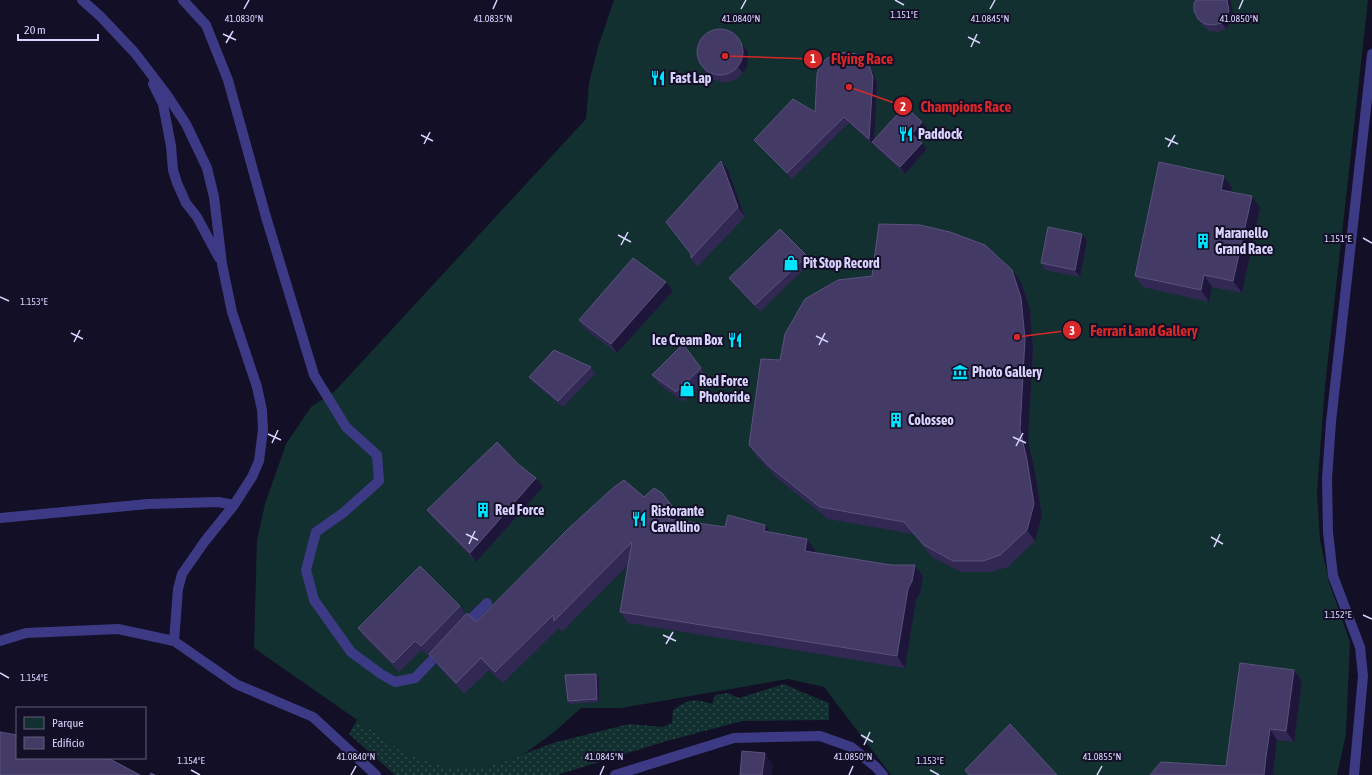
<svg xmlns="http://www.w3.org/2000/svg" width="1372" height="775" font-family="'Asap Condensed',sans-serif">
	<style>
		.grass { fill: url(#grass-dots) }
		.green { fill: #12302f }
		.lines { fill: none; stroke-linecap: round; stroke-linejoin: round }
		.service { stroke: #3d3a85; stroke-width: 10 }
		.wall { fill: #312854 }
		.shaded-wall { fill: #1d163a }
		.building { fill: #433a66; stroke: #5a527e }
		.ticks { fill: none; stroke: #d9d4ff; stroke-width: 1.5 }
		.labels { text-anchor: middle; dominant-baseline: central; stroke-width: 4; stroke-linejoin: round; paint-order: stroke }
		.poi-label { font-size: 14px; font-weight: bold; fill: #d9d4ff; stroke: #130f26; text-anchor: start }
		.ticks-label { font-size: 10px; text-anchor: middle; fill: #d9d4ff; stroke: #130f26; stroke-width: 4; stroke-linejoin: round; paint-order: stroke }
		.leader { fill: none; stroke: #d62828; stroke-width: 1.5 }
		.callout-dot { fill: #d62828; stroke: #130f26; stroke-width: 1.5 }
		.mark-label { font-size: 12px; text-anchor: middle; font-weight: bold; fill: #fff }
		.callout-label { font-size: 15px; text-anchor: middle; font-weight: bold; fill: #d62828; stroke: #130f26; stroke-width: 4; stroke-linejoin: round; paint-order: stroke }
	</style>
	<defs>
		<pattern id="grass-dots" width="8" height="8" patternUnits="userSpaceOnUse"><rect width="8" height="8" fill="#12302f"/><path d="M2 2h.1M6 6h.1" fill="none" stroke="#344d4e" stroke-width="1.8" stroke-linecap="round"/></pattern>
	</defs>
	<rect width="100%" height="100%" fill="#130f26"/>
	<path class="grass" d="M784,684L809,695L829,703V720L742,721L663,742L557,775H395L349,734L357,720L406,754L485,767L524,754L553,743L629,724L663,727L672,723L673,710C691,699 690,698 712,704L715,695L728,693L739,698Z"/>
	<path class="green" d="M614,0H1368L1325,386L1317,492L1320,540L1329,582L1350,642L1346,734L1337,775H891L824,687L788,679L621,708H581L553,733L524,754L485,767H444L406,754L254,648L257,540L265,504L286,444L311,407L335,391L586,119L589,83L598,47Z"/>
	<g class="lines">
		<path class="service" d="M82,0L100,16L135,53L167,95L186,124L207,168L214,197L222,264L232,312L257,387L262,410L263,430L259,461L252,477L234,505L205,541L182,574L178,589L174,641
			M183,0L206,25L228,80L266,217L314,375L346,427L377,455L379,481L343,513L316,532L306,570L314,600L351,652L381,674L395,682L415,678L441,651
			M153,84L163,104L171,146L173,170L177,183L186,203L197,217L219,258
			M0,518L148,504L218,502L234,505
			M463,627L487,603
			M0,641L26,633L118,629L174,641L236,684L313,717L376,775
			M615,775L734,738L820,736L851,747L876,767L883,775
			M1354,775L1363,676L1360,647L1333,576L1328,532L1327,479L1331,422L1372,54"/>
	</g>
	<path class="wall" d="M1234,17L1226,29L1218,32L1209,31L1202,25L1198,19Z
		M748,52V59L747,67L743,73L737,79L729,82H722L714,80L707,75L703,68Z
		M874,74L877,84L874,140L927,128L918,139L927,149L905,174L877,148L874,144V146L849,123L792,179L759,146L754,140L815,112Z
		M728,170L745,217L697,267L691,258V255L666,222Z
		M1232,188L1231,192L1260,208L1242,293L1212,287L1209,302L1143,287L1135,276Z
		M1087,241L1080,277L1045,270L1041,263Z
		M807,256L811,262L760,312L734,284L729,278Z
		M1021,282L1030,309L1033,351L1028,441L1035,472L1042,516L1035,541L1008,567L991,572H961L932,557L913,534L828,519L778,479L757,457L749,445L780,360Z
		M673,291L617,353L585,329L579,320Z
		M591,367L595,374L563,407L534,383L529,377Z
		M701,368L708,378L683,402L659,384L652,375Z
		M518,464L543,487L476,562L434,519L427,510Z
		M644,497L680,517V521L725,527L770,532L807,539L815,550L814,552L891,565H915L923,576L920,593L916,600L905,668L628,623L620,612L628,565L562,632L559,628L503,683L489,670L464,694L437,665L429,654L428,656L422,650L399,672L364,637L358,628L460,606L466,615L476,622Z
		M1294,670L1302,681L1294,742L1277,740L1273,775H1150L1226,766Z
		M599,677V702L570,704L568,701Z"/>
	<path class="shaded-wall" d="M1227,0H1230L1234,17L1226,29L1222,23Z
		M743,45L748,52V59L747,67L743,73L738,67Z
		M870,68L874,74L877,84L874,144L872,142L874,144V146L869,139Z
		M922,122L927,128L916,140L912,134Z
		M922,143L927,149L905,174L900,167Z
		M721,161L728,170L745,217L738,207Z
		M1224,176L1232,188L1229,201L1221,190Z
		M1252,196L1260,208L1242,293L1233,281Z
		M1082,234L1087,241L1080,277L1075,270Z
		M1012,270L1021,282L1030,309L1033,351L1028,441L1035,472L1042,516L1035,541L1027,530L1020,429Z
		M1204,275L1212,287L1209,302L1201,290Z
		M666,282L673,291L617,353L611,344Z
		M536,478L543,487L476,562L470,553Z
		M672,506L680,517L677,530L669,519Z
		M765,525L773,536L764,531Z
		M807,539L815,550L813,562L805,551Z
		M915,565L923,576L920,593L916,600L905,668L897,656L908,589Z
		M1294,670L1302,681L1294,742L1286,731Z
		M596,674L599,677V702L597,699Z
		M1270,729L1277,740L1273,775H1264L1266,757Z
		M765,753L773,765L772,775H762Z"/>
	<path class="building" d="M1196,0H1227L1229,11L1222,23L1213,25L1205,24L1198,19L1194,11V3Z
		M697 52a23 23 0 1 1 46 0a23 23 0 1 1-46 0Z
		M846,52L856,54L864,60L870,68L873,77L869,139L844,117L787,173L754,140L793,99L815,112L817,74L820,65L827,58L836,54Z
		M905,106L922,122L912,134L922,143L900,167L872,142Z
		M721,161L738,207L691,258V254L666,222Z
		M1159,162L1224,176L1221,190L1252,196L1233,281L1204,275L1201,290L1135,276Z
		M879,224L920,225L950,232L985,245L1012,270L1021,298L1025,339L1020,429L1027,460L1034,504L1027,530L1000,555L983,561H953L924,545L904,522L820,507L770,467L749,445L761,359L780,360L785,334L805,299L838,280L872,276Z
		M1048,227L1082,234L1075,270L1041,263Z
		M780,229L807,256L755,305L729,278Z
		M633,258L666,282L611,344L579,320Z
		M683,344L701,368L676,392L652,375Z
		M554,350L591,367L558,401L529,377Z
		M497,442L518,464L536,478L470,553L427,510Z
		M624,480L644,497L654,488L662,493L672,506L669,519L725,527L728,515L765,525L764,531L807,539L805,551L891,565H915L912,581L908,589L897,656L620,612L632,542L554,621L553,615L495,672L481,658L456,683L429,654L467,613L476,622L568,529L614,487Z
		M420,566L460,606L421,646L415,641L393,663L358,628Z
		M1240,663L1294,670L1286,731L1270,729L1266,757L1264,775H1150L1161,762L1226,766Z
		M596,674L597,699L568,701L565,675Z
		M1010,724L1057,775H969L965,770Z
		M0,732L17,735V758H108L140,775H0Z
		M742,751L765,753L762,775H740Z
		M151,773L155,775H150Z"/>
	<path class="ticks" d="M895,0L904,5M244,9L249,0M493,9L497,0M741,9L746,0M990,9L995,0M1239,9L1243,0M223,34L236,40M968,37L980,43M226,43L233,31M971,47L977,34M421,135L433,141M1165,138L1178,144M424,144L430,132M1168,147L1175,135M618,235L631,242M1363,238L1372,243M621,245L628,232M0,297L9,301M71,333L83,339M816,336L828,342M74,342L80,330M819,345L825,333M268,434L281,440M1013,437L1026,443M272,443L278,430M1016,446L1023,433M466,534L478,540M1211,537L1223,544M469,544L475,531M1214,547L1220,534M1363,615L1372,619M663,635L676,641M666,644L673,632M0,673L9,678M861,735L873,742M864,745L870,732M191,770L200,775M930,770L939,775M351,775L356,766M600,775L604,766M849,775L853,766M1097,775L1102,766"/>
	<defs>
		<g id="restaurant-bare" transform="scale(1.2)"><path d="M-5-6h1v4h1v-4h1v4h1v-4h1v5L-1.5 .5V6h-2V.5L-5-1ZM5-6V6H3V1.5H1.5Q1.5-4 5-6Z" fill="#00e5ff" stroke="#130f26" stroke-width="2.5" paint-order="stroke"/></g>
		<g id="building-bare" transform="scale(1.2)"><path d="M-4-6H4V6H1V3H-1V6H-4ZM-2.5-4.3h1.7v1.8h-1.7ZM.8-4.3h1.7v1.8H.8ZM-2.5-1h1.7V.8h-1.7ZM.8-1h1.7V.8H.8Z" fill="#00e5ff" stroke="#130f26" stroke-width="2.5" paint-order="stroke"/></g>
		<g id="shop-bare" transform="scale(1.2)"><path d="M-5-2.5h2.3a2.7 3.5 0 0 1 5.4 0H5L5.5 6h-11ZM-1.5-2.5h3a1.5 2.3 0 0 0-3 0Z" fill="#00e5ff" stroke="#130f26" stroke-width="2.5" paint-order="stroke"/></g>
		<g id="museum-bare" transform="scale(1.2)"><path d="M0-6L6-3V-2H-6V-3ZM-5-1h2V3h-2ZM-1-1h2V3h-2ZM3-1h2V3H3ZM-6 4H6V6H-6Z" fill="#00e5ff" stroke="#130f26" stroke-width="2.5" paint-order="stroke"/></g>
	</defs>
	<g fill-rule="evenodd">
		<use href="#restaurant-bare" x="658" y="78"/>
		<use href="#restaurant-bare" x="906" y="134"/>
		<use href="#building-bare" x="1203" y="241"/>
		<use href="#shop-bare" x="791" y="263"/>
		<use href="#restaurant-bare" x="735" y="340"/>
		<use href="#museum-bare" x="960" y="372"/>
		<use href="#shop-bare" x="687" y="389"/>
		<use href="#building-bare" x="896" y="420"/>
		<use href="#building-bare" x="483" y="510"/>
		<use href="#restaurant-bare" x="639" y="519"/>
	</g>
	<g class="labels">
		<g class="poi-label">
			<text x="670" y="78">Fast Lap</text>
			<text x="918" y="134">Paddock</text>
			<text x="1215" y="233">Maranello<tspan x="1215" dy="16">Grand Race</tspan></text>
			<text x="803" y="263">Pit Stop Record</text>
			<text x="723" y="340" text-anchor="end">Ice Cream Box</text>
			<text x="972" y="372">Photo Gallery</text>
			<text x="699" y="381">Red Force<tspan x="699" dy="16">Photoride</tspan></text>
			<text x="908" y="420">Colosseo</text>
			<text x="495" y="510">Red Force</text>
			<text x="651" y="511">Ristorante<tspan x="651" dy="16">Cavallino</tspan></text>
		</g>
	</g>
	<g class="ticks-label">
		<text x="904" y="18">1.151°E</text>
		<text x="244" y="22">41.0830°N</text>
		<text x="493" y="22">41.0835°N</text>
		<text x="741" y="22">41.0840°N</text>
		<text x="990" y="22">41.0845°N</text>
		<text x="1239" y="22">41.0850°N</text>
		<text x="1338" y="242">1.151°E</text>
		<text x="34" y="305">1.153°E</text>
		<text x="1338" y="618">1.152°E</text>
		<text x="34" y="681">1.154°E</text>
		<text x="356" y="760">41.0840°N</text>
		<text x="604" y="760">41.0845°N</text>
		<text x="853" y="760">41.0850°N</text>
		<text x="1102" y="760">41.0855°N</text>
		<text x="191" y="764">1.154°E</text>
		<text x="930" y="764">1.153°E</text>
	</g>
	<path class="leader" d="M725 56L813 59M849 87L903 106M1017 337L1072 330"/>
	<g class="callout-dot">
		<circle cx="725" cy="56" r="4"/>
		<circle cx="849" cy="87" r="4"/>
		<circle cx="1017" cy="337" r="4"/>
		<circle cx="813" cy="59" r="10"/>
		<circle cx="903" cy="106" r="10"/>
		<circle cx="1072" cy="330" r="10"/>
	</g>
	<g class="mark-label">
		<text x="813" y="63">1</text>
		<text x="903" y="111">2</text>
		<text x="1072" y="335">3</text>
	</g>
	<g class="callout-label">
		<text x="862" y="64">Flying Race</text>
		<text x="966" y="112">Champions Race</text>
		<text x="1144" y="336">Ferrari Land Gallery</text>
	</g>
	<rect x="16" y="707" width="130" height="52" fill="#130f26" stroke="#625e7d"/>
	<rect x="24" y="717" width="20" height="12" fill="#12302f" stroke="#625e7d"/>
	<text x="52" y="727" font-size="12" fill="#d9d4ff">Parque</text>
	<rect x="24" y="737" width="20" height="12" fill="#433a66" stroke="#625e7d"/>
	<text x="52" y="747" font-size="12" fill="#d9d4ff">Edificio</text>
	<path d="M18 34v6h80v-6" fill="none" stroke="#d9d4ff" stroke-width="2"/>
	<text x="24" y="34" font-size="12" fill="#d9d4ff" stroke="#130f26" stroke-width="3" paint-order="stroke">20 m</text>
</svg>
